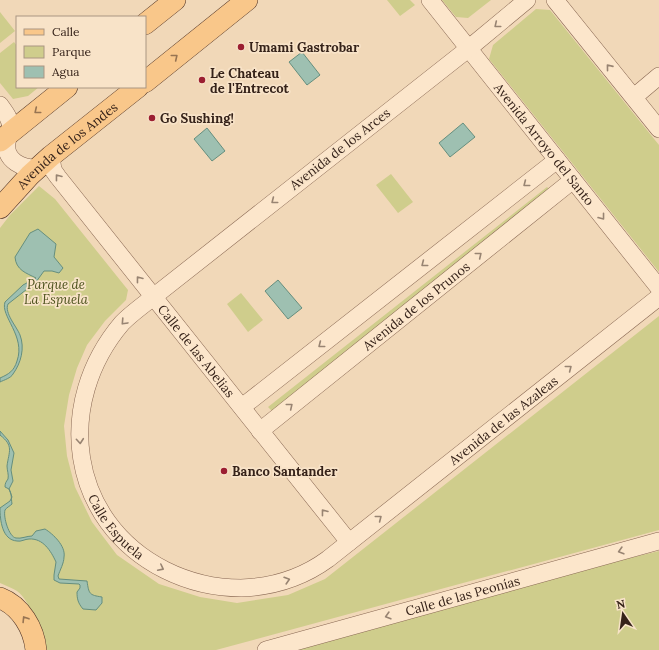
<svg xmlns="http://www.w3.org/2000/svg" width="659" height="650" font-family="Lora,serif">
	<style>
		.green { fill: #cfcd8c }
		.water { fill: #9ec0b1; stroke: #658e7e }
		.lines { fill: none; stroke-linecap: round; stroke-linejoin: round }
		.minor-casing { stroke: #886752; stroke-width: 18 }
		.major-casing { stroke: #543628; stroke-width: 22 }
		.minor { stroke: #fce6cb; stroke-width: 17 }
		.major { stroke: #f9c78a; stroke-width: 21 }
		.oneway { stroke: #988472 }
		.oneway2 { stroke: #977452 }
		.poi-dot { fill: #9b1e31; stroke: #f8e3c8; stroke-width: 1.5 }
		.labels { text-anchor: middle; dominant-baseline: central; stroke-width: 3.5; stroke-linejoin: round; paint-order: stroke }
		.poi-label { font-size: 13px; font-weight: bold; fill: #352219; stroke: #f8e3c8; text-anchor: start }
		.street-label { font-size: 13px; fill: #352219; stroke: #f8e3c8 }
		.park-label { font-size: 13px; font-style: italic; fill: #4e531e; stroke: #f8e3c8 }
	</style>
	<rect width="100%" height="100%" fill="#f1d8b8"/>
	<path class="green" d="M387,0H410L415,5L400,16Z
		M442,0H491L468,18L456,17Z
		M536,9L550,10L659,145V272L489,59L493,45Z
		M0,12L15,31L0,43Z
		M14,42L17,46V87H39L28,96L13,99L0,83V53Z
		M391,174L413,202L398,213L376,185Z
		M39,186L55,199L128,290L126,300L105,321L87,345L77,368L69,395L64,426L67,456L75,487L92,522L117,555L159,584L200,597L237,603L288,595L325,579L659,316V530L216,650H43C38,633 32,602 17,591C12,588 5,585 0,583V228L10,215Z
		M547,187L550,190L273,412L268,407Z
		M241,293L263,320L248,332L227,304Z
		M659,551V650H286L605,564Z"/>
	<path class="water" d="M302,52L320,75L307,85L289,62Z
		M463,123L475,137L450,157L439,143Z
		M207,128L225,151L212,161L194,139Z
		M38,229L56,244L54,257L63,268L59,273L52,271H44L36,282L8,304C4,313 17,327 20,335C25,348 21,363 13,374C11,378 4,380 0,382V378C9,374 14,371 17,361C26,336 0,316 5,302L23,285L36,278C26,273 16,270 15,257L30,233Z
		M278,280L302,308L288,319L265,291Z
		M0,431L8,440L14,453L11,470L13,481L9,489C12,494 11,498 12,504C10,506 6,508 5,510C3,517 9,537 16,538C21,539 27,536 32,536L36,531L45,529C53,534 66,546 64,557C64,563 60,570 58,576L59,579L87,581C89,594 89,595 102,597V603L96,610L83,609C78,603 77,599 77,592L80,588V585L79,584L60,583L54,580V575L56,562C51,551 43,538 29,539C25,539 21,542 17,541C2,540 0,520 0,508L10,501L12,497L9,489L5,487C5,483 6,482 8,479C9,475 7,470 7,466C9,451 14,446 0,435Z"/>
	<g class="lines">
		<g class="minor-casing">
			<g id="minor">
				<path id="s1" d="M430,0L659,288"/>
				<path id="s2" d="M527,0L468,49L138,309C133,313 127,318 122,323C54,403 68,521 165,570C189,582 213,588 241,588C272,587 302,578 328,559L659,297"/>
				<path d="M555,0L659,129"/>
				<path d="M634,97L659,76"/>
				<path d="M0,105C5,112 10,118 11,127C11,133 8,137 7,142C4,161 23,169 38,168"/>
				<path id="s3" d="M51,156L53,170L58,177L349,542"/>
				<path d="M242,407L557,160"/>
				<path id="s4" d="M260,431L573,180"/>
				<path id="s5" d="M266,650L659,541"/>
			</g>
		</g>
		<g class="major-casing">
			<g id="major">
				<path d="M145,24L175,0"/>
				<path d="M145,82L247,0"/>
				<path d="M0,141L67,87"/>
				<path id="s6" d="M0,208L30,175L51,156L138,87"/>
				<path d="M0,598C21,606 34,629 36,650"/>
			</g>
		</g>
		<use href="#minor" class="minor"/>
		<use href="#major" class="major"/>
	</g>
	<defs><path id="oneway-chevron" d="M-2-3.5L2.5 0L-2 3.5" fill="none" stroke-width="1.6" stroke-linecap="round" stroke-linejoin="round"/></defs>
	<g class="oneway">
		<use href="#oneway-chevron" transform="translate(497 25) rotate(141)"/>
		<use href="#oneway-chevron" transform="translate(609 67) rotate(-129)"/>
		<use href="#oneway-chevron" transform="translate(58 177) rotate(-128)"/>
		<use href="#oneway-chevron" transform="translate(526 184) rotate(142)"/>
		<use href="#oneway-chevron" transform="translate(274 201) rotate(142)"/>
		<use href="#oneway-chevron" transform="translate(602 217) rotate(52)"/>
		<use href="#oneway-chevron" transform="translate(479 255) rotate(-39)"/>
		<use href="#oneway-chevron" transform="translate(424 264) rotate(142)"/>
		<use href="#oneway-chevron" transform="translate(139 279) rotate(-128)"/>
		<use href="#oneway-chevron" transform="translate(124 322) rotate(133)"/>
		<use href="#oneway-chevron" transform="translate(321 345) rotate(142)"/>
		<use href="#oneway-chevron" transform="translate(569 368) rotate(-38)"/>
		<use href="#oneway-chevron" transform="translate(290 406) rotate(-39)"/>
		<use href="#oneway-chevron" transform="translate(80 441) rotate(85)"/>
		<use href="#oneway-chevron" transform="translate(324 512) rotate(-128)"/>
		<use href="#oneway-chevron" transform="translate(379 518) rotate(-38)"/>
		<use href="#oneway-chevron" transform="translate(621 551) rotate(164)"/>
		<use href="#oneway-chevron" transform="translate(161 568) rotate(27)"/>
		<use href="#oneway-chevron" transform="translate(287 580) rotate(-17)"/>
		<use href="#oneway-chevron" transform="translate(388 616) rotate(164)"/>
	</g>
	<g class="oneway2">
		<use href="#oneway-chevron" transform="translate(175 57) rotate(-39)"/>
		<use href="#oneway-chevron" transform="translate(37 111) rotate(141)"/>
		<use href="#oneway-chevron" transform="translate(25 619) rotate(-122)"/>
	</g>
	<g class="poi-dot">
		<circle cx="241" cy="47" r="4"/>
		<circle cx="202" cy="80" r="4"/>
		<circle cx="152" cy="118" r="4"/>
		<circle cx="224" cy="471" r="4"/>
	</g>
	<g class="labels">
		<g class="poi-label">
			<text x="249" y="47">Umami Gastrobar</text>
			<text x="210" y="73">Le Chateau<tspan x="210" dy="15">de l'Entrecot</tspan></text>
			<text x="160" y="118">Go Sushing!</text>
			<text x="232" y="471">Banco Santander</text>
		</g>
		<g class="street-label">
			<text stroke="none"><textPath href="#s1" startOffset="184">Avenida Arroyo del Santo</textPath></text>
			<text stroke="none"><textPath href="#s6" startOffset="92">Avenida de los Andes</textPath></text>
			<text transform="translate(340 149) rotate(-38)">Avenida de los Arces</text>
			<text stroke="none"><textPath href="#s4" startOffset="200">Avenida de los Prunos</textPath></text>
			<text stroke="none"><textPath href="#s3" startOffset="245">Calle de las Abelias</textPath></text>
			<text stroke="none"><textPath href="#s2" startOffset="1204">Avenida de las Azaleas</textPath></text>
			<text stroke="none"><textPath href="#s2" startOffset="742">Calle Espuela</textPath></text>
			<text stroke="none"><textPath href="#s5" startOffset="204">Calle de las Peonías</textPath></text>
		</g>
		<g class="park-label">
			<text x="56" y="284">Parque de<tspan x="56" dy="15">La Espuela</tspan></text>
		</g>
	</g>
	<rect x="16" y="16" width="130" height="72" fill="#f8e3c8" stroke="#aa9682"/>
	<rect x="24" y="29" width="20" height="6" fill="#f9c78a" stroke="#aa9682"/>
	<text x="52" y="36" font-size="12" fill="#352219">Calle</text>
	<rect x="24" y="46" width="20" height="12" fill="#cfcd8c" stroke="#aa9682"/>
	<text x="52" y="56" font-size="12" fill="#352219">Parque</text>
	<rect x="24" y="66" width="20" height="12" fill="#9ec0b1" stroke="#aa9682"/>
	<text x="52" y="76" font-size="12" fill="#352219">Agua</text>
	<g transform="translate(623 614) rotate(347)" stroke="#f8e3c8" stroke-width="3" paint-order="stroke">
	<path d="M0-3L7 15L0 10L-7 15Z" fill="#352219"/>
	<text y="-6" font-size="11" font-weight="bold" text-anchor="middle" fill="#352219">N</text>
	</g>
</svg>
